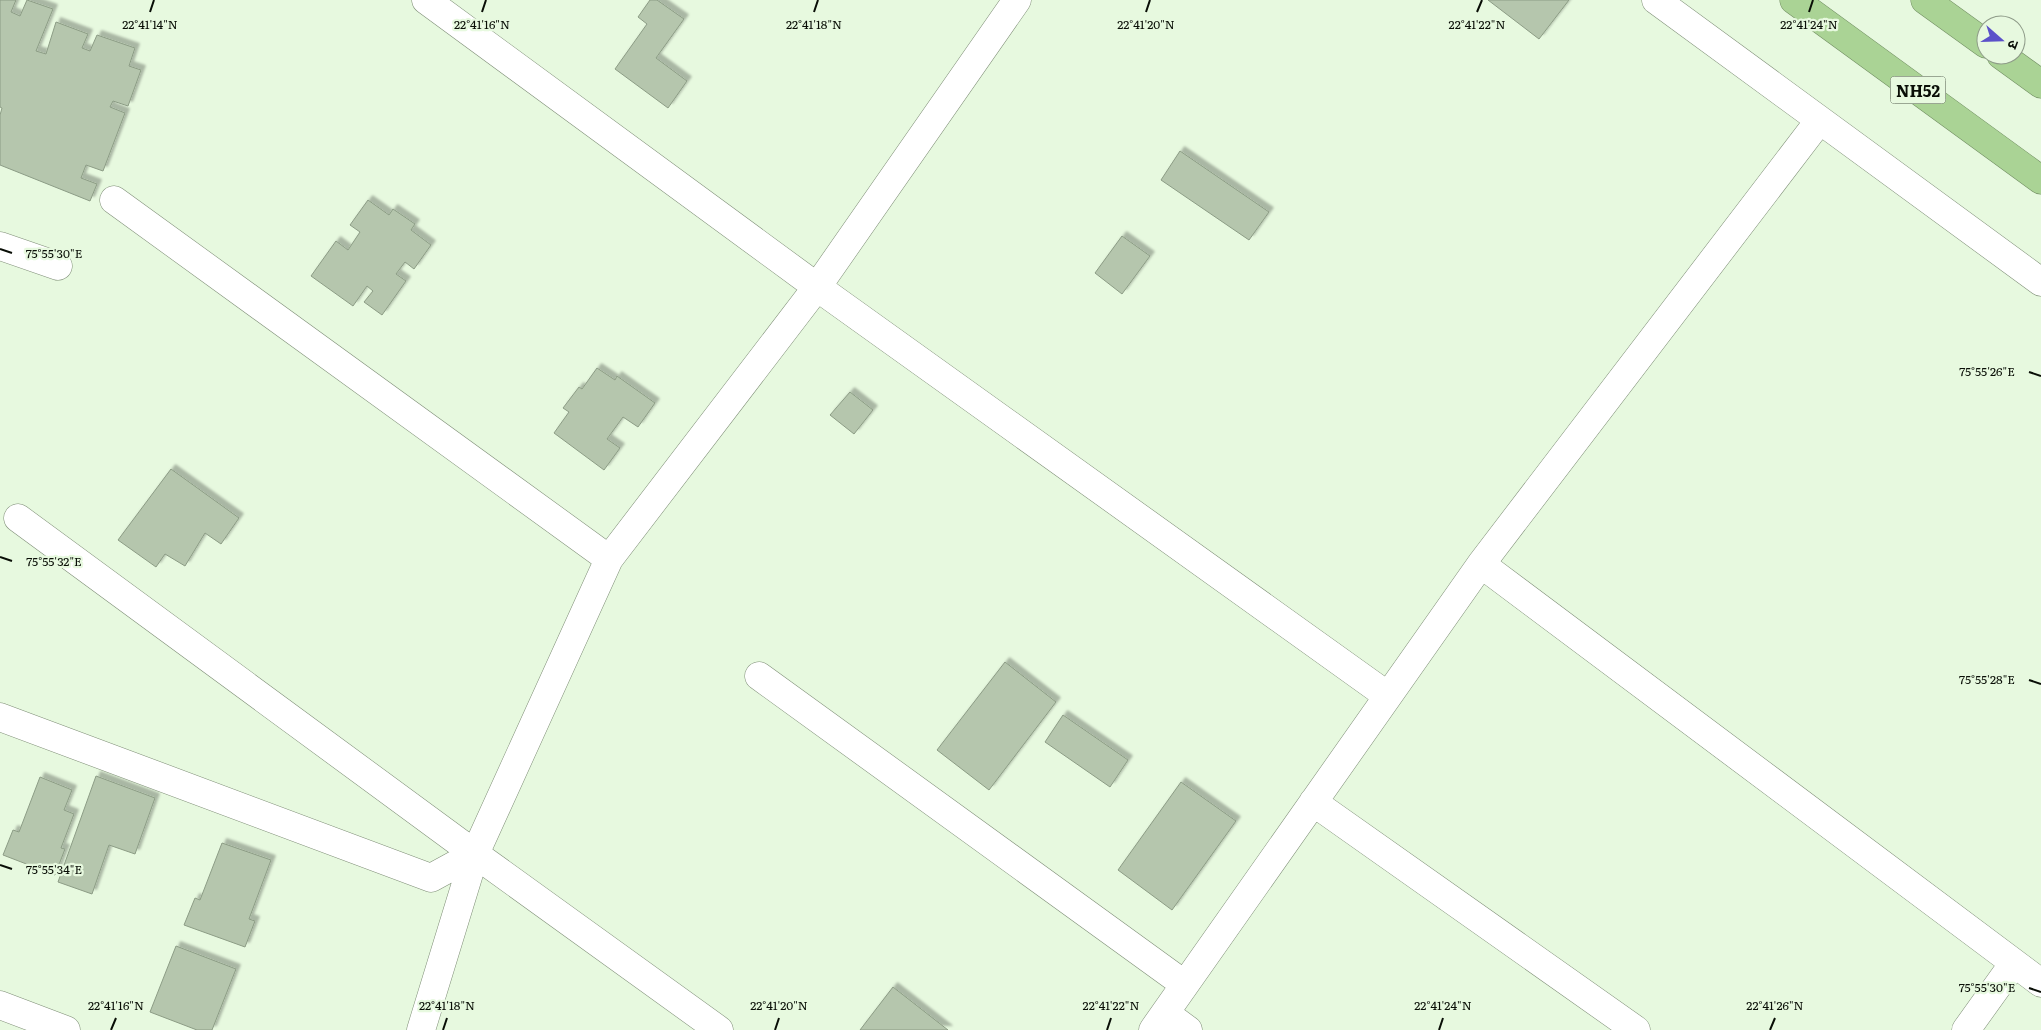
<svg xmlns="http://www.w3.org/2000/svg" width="2041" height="1030" font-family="Literata,'Noto Sans Devanagari',serif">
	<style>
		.building { fill: #b5c6ad; stroke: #8c9c85; filter: url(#shadow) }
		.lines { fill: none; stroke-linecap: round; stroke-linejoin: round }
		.minor-casing { stroke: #7f8e77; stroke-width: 29 }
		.highway-casing { stroke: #728e63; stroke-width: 29 }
		.minor { stroke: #fff; stroke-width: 28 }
		.highway { stroke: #aad395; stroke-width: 28 }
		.ticks { fill: none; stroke: #090e06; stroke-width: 2 }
		.labels { text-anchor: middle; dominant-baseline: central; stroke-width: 4.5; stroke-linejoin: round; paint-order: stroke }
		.shield { fill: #e7f9df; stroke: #4c5447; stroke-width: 1 }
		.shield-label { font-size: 16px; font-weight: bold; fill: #090e06 }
		.ticks-label { font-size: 12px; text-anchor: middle; fill: #090e06; stroke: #e7f9df; stroke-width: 4.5; stroke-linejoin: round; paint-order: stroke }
	</style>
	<defs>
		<filter id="shadow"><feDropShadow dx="4.5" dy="-4.5" stdDeviation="1" flood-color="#0004"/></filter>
	</defs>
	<rect width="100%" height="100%" fill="#e7f9df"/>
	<path class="building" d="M0,0H16L11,12L20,16L27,0L53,9L36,51L46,54L56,22L88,34L82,48L90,51L97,35L135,48L129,66L141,70L128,106L113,101L110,107L125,113L103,171L86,165L81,178L97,184L90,201L0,165V115L2,108L0,107Z
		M650,0H657L684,19L656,58L687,81L668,108L615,69L647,24L638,17Z
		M1488,0H1569L1539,39Z
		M1180,151L1269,212L1249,240L1161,180Z
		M368,200L389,215L393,209L415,224L411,230L431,245L414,269L405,262L396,274L406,281L382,315L364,302L373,291L367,286L353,306L311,276L336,241L348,250L360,232L350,225Z
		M1122,236L1150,256L1122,294L1095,273Z
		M597,368L615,380L617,376L655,403L638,427L623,417L607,439L620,448L604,470L554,433L569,412L563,408L579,387L582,389Z
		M850,392L873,410L854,434L830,415Z
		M171,469L239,518L221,544L205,533L185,566L165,554L156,567L118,540Z
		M1005,662L1056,702L989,790L937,750Z
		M1063,715L1128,760L1110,787L1045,742Z
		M96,776L155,798L135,854L109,845L92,894L58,882Z
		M40,777L72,790L64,810L74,814L61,848L65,849L55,875L3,855L13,830L19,832Z
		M1181,782L1236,821L1172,910L1118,870Z
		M222,843L271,860L249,919L255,921L245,947L184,925L195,898L200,900Z
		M176,946L236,969L212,1030H197L150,1012Z
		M893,987L948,1030H860Z"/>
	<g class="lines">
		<g class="minor-casing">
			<path id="minor" d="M426,0L817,287L609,559
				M1017,0L817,287L1388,696
				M1656,0L2041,282
				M0,246L58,266
				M18,518L475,854L609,559L114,200
				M1481,564L2041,983
				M759,676L1184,984
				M0,717L431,878L475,854L719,1030
				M1313,802L1636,1030
				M0,1005L66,1030
				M1165,1013L1188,1030
				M421,1030L475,854
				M1153,1030L1481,564L1819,121
				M1966,1030L2014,963"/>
		</g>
		<g class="highway-casing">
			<path id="highway" d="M1794,0L2041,180
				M1925,0L1986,44
				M2001,55L2041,84"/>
		</g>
		<use href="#minor" class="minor"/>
		<use href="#highway" class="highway"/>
	</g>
	<path class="ticks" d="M150,12L154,0M482,12L486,0M814,12L818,0M1146,12L1150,0M1477,12L1482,0M1809,12L1813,0M0,249L12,253M2029,372L2041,376M0,557L12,561M2029,680L2041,684M0,865L12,869M2029,988L2041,992M111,1030L116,1018M443,1030L447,1018M775,1030L779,1018M1107,1030L1111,1018M1439,1030L1443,1018M1770,1030L1775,1018"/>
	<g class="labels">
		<rect class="shield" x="1890.5" y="76.5" width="55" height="27" rx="4"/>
		<g class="shield-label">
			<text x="1918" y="90">NH52</text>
		</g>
	</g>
	<g class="ticks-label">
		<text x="150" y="29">22°41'14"N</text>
		<text x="482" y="29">22°41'16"N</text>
		<text x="814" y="29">22°41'18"N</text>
		<text x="1146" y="29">22°41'20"N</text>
		<text x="1477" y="29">22°41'22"N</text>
		<text x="1809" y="29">22°41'24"N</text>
		<text x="54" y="258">75°55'30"E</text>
		<text x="1987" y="376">75°55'26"E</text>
		<text x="54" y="566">75°55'32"E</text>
		<text x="1987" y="684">75°55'28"E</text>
		<text x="54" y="874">75°55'34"E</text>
		<text x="1987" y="992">75°55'30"E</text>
		<text x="116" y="1010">22°41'16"N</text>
		<text x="447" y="1010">22°41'18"N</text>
		<text x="779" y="1010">22°41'20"N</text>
		<text x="1111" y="1010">22°41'22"N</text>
		<text x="1443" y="1010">22°41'24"N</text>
		<text x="1775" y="1010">22°41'26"N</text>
	</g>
	<g transform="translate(2001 40) rotate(110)"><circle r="24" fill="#e7f9df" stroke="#8e9b88"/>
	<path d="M0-4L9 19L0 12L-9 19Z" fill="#5b51c9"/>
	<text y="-8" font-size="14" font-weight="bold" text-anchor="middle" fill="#090e06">उ</text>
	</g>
</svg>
